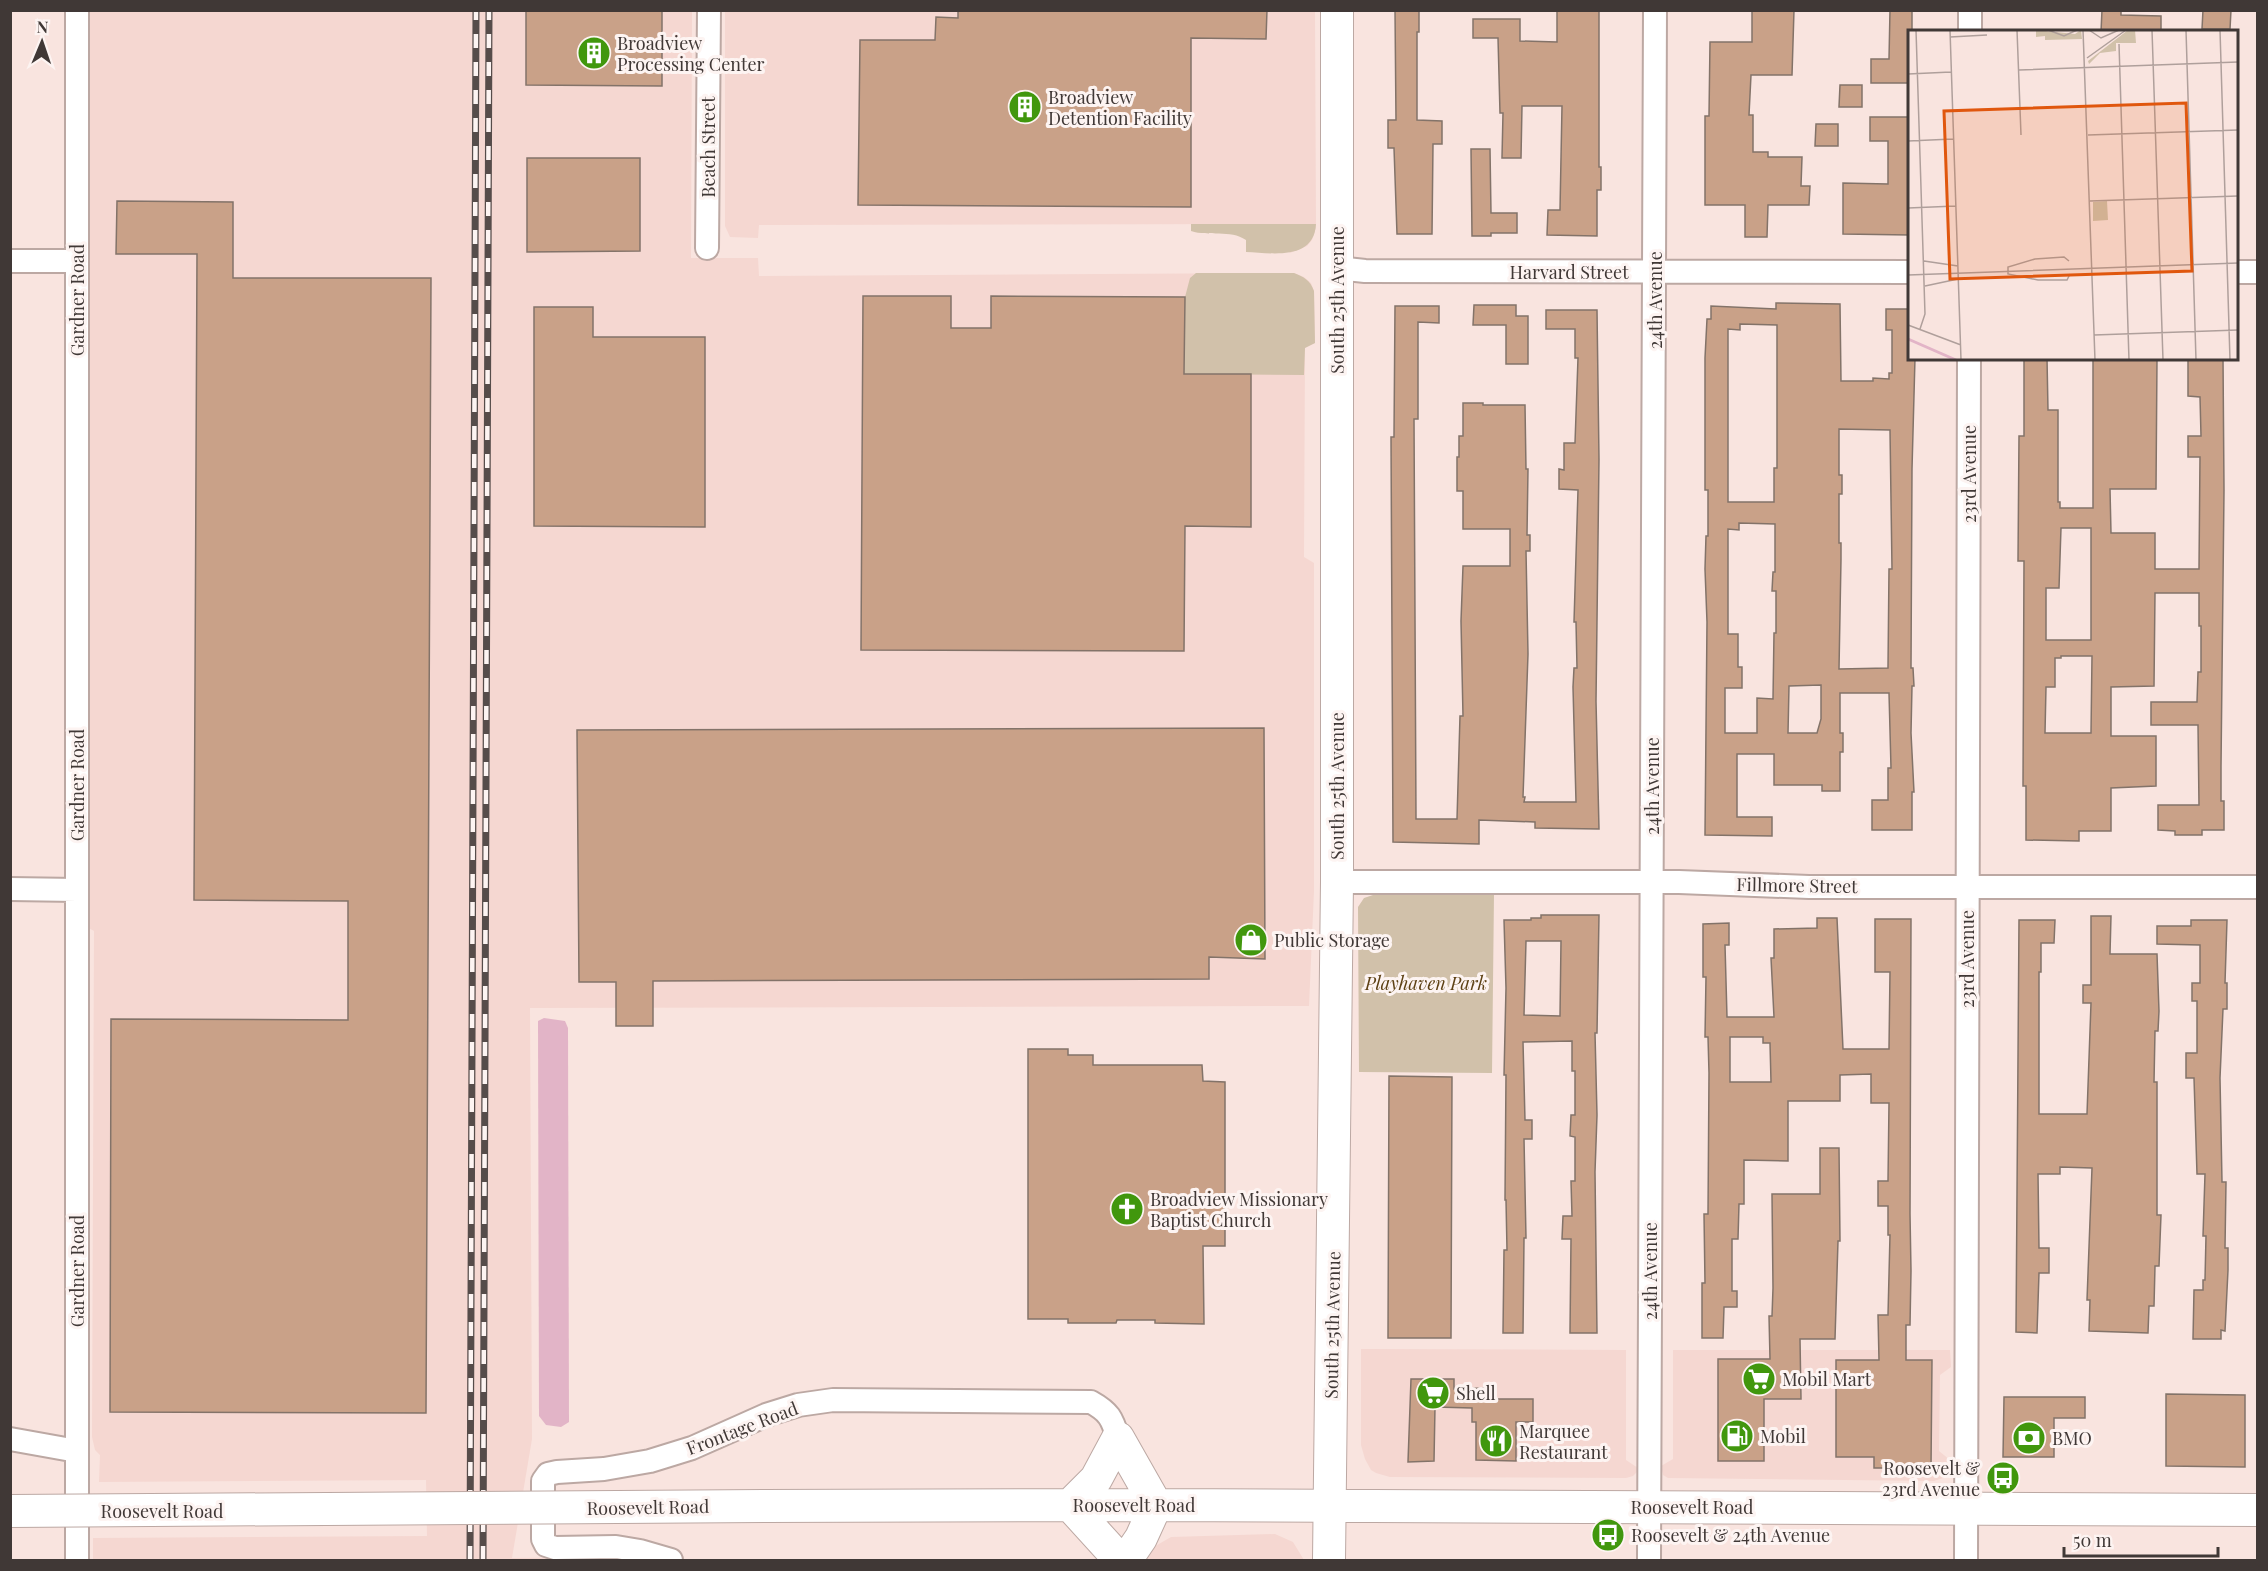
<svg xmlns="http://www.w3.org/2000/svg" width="2268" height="1571" font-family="'Playfair Display',serif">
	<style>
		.built { fill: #f5d7d1 }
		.green { fill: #d1c1aa }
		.water { fill: #e2b4c7 }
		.building { fill: #c9a188; stroke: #837369; stroke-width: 1.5; fill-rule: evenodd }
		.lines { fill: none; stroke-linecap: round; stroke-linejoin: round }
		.minor-casing { stroke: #bca8a3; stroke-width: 26 }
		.secondary-casing { stroke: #bca8a3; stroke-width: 34 }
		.minor { stroke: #fff; stroke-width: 22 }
		.secondary { stroke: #fff; stroke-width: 32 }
		.rail-casing { stroke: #564c4a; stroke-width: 7 }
		.rail { stroke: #fdf4f2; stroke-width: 4.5; stroke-dasharray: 14; stroke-linecap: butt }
		.secondary-bridge-casing { stroke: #bca8a3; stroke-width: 34; stroke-linecap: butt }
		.secondary-bridge { stroke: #fff; stroke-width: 32 }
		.labels { text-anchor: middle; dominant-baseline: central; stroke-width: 6; stroke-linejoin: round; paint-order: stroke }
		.poi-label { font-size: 18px; fill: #403836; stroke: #fdf4f2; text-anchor: start }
		.street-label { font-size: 18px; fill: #403836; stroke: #fdf4f2 }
		.park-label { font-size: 18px; font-style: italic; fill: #5d4114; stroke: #fdf4f2 }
		.inset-river { fill: none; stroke: #e2b4c7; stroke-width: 3 }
		.inset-road { fill: none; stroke: #af9f9b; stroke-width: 1.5 }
		.view { fill: #e0570e; fill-opacity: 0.15; stroke: #e0570e; stroke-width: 3 }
		.inset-edge { fill: none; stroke: #403836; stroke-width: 3 }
	</style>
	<rect width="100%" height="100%" fill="#f9e4df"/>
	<path class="built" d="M89,11H692L691,258H758L759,276L1294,273L1304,277L1311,283L1314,291L1315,343L1305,348L1304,557L1314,563V891L1309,1006L530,1008L532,1439L512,1558L613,1557L642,1560H93V1538L427,1536L426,1480L99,1482L100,1455L95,1450L92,1437L94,931L87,927Z
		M725,11H1315L1316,227L1312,240L1307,246L1290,253L1269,224L759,225L758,238L730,237L725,226Z
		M1361,1349L1626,1350V1460L1638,1468L1637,1472L1633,1476L1626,1478L1390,1477L1376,1473L1371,1470L1365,1459L1361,1445Z
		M1673,1350H1950L1951,1367L1940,1375L1939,1451L1950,1460L1949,1468L1943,1478L1934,1481L1668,1478L1663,1475L1661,1466L1673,1459Z
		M1275,1534L1293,1542L1304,1560H1145L1152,1548L1171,1537Z"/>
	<path class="green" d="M1191,224H1316C1314,261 1272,253 1246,252V240C1230,229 1209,237 1191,231Z
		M1196,273H1294C1304,277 1310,280 1314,291L1315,343L1305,348L1304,375L1184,374L1185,297L1190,278Z
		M1494,894L1492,1073L1359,1072L1358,907L1364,898L1373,895Z"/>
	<path class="water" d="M544,1018L565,1021L568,1028L569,1422L561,1427L546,1425L539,1416L538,1021Z"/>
	<path class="building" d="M526,10H662V86L526,85Z
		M958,10H1267L1266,39L1191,38V207L858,205L860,40H935L936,17L958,18Z
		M1395,10H1419V32H1417V120L1442,121V144H1433L1432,234H1397L1394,148H1388V120H1396Z
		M1557,10H1599V167H1601V190H1597V236L1547,235L1548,210H1560L1562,106H1522L1521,158H1502L1503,113H1500L1498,38H1473V19H1520V41L1557,42Z
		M1752,10H1794L1792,75H1751L1749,115H1753V152H1768V157H1802L1801,186H1810L1809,205H1768L1767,237H1745V205H1705V116H1709L1710,42H1752Z
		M1890,10H1912V32H1910V83H1871V59H1889Z
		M2102,10H2121V15L2161,16V32H2101Z
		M2203,10H2231L2230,29H2202Z
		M1840,85H1862V107H1839Z
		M1870,117H1910V235L1843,234V183L1888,184V141H1870Z
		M1816,124H1838V146H1815Z
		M1471,149H1490L1491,213H1517V233H1491V236H1472Z
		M527,158H640V251L527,252Z
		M117,201L233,202V278H431L426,1413L110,1412L111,1019L348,1020V901L194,900L197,254H116Z
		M863,296H951V328H991V296L1185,297L1184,374H1251V527L1185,526L1184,651L861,650Z
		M1776,303L1840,304L1841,381H1873V378L1889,379V373H1892V330H1886V309H1910V358H1915L1912,469L1911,668H1913L1914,686H1912L1911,733L1914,792H1912V830H1872V800H1888V768H1891L1889,693H1840V733H1843V752H1840V791H1822V785H1774V754H1737V817H1772V836L1705,835L1707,622L1705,569L1706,536H1708V490H1705V358L1707,319H1711V306L1776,309ZM1740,324L1777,325V468H1774V502H1728V329L1740,330ZM1839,429L1890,430L1892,569H1889L1888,668L1839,669L1841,559V543H1839V494H1842V475H1839ZM1739,523L1775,524V572H1773L1772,591H1776V633H1774L1773,699L1757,698V733H1725V688H1742V667H1738V634H1728V529L1739,530ZM1821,685V719L1817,733H1788L1789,686Z
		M1474,305H1516V316H1528V364H1506V325H1473Z
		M1395,306H1439V323L1418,322V419H1414L1416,819H1457L1460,716H1463L1461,621L1463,566H1510V529H1463V491H1457V457H1459V436H1463V403H1483V405H1525L1526,469H1528L1527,535H1530V551H1526L1528,654L1523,797H1525L1524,802H1576L1573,687L1574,668H1577L1576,622H1574L1578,490L1559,489V469L1564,470V443H1575L1578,358H1575V329H1546V310H1597L1599,459L1596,701L1599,829L1535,828V822L1479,820V844L1393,842L1391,437H1394Z
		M534,307H593V337H705V527L534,526Z
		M2024,358H2047L2048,410H2058V502H2060V508H2093V358H2157L2156,489H2110L2111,533H2155V569H2199L2200,457H2188V436H2201L2200,397L2188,396V358H2223L2224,490L2221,767V801H2224V830H2202V835H2175V831L2158,830V805H2199L2198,725H2151V702H2197L2198,672H2201V626H2199V593H2155L2154,686L2111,687V736H2156V786L2111,788V831H2079V841L2026,840V786H2023L2024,561H2018L2019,436H2024ZM2061,528H2091V640H2046V588H2059ZM2061,656H2092L2091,733H2045L2046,687H2055V658H2061Z
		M1264,728L1265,959L1209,957V979L653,981V1026H616V982H579L577,730Z
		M1541,915H1599L1597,1033H1595L1597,1115L1595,1172L1597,1333H1570L1571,1239H1562L1563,1216H1572L1571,1181H1575V1137L1570,1136L1571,1115H1575V1071H1572V1041L1523,1042L1525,1120H1532V1139H1524L1526,1238H1524L1523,1333H1503L1504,1250H1507L1506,1200H1505L1506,1075H1504L1506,988L1504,920H1531V918H1541ZM1526,941H1561L1560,1016L1524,1015Z
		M2091,916H2111L2110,954H2157L2159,1011L2158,1031H2155L2154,1082H2157V1215H2161L2159,1266H2155L2154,1306H2149L2148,1333L2089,1331L2090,1300H2087L2092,1168L2060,1167V1174H2038L2039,1248H2049V1273H2039L2037,1333L2016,1332L2019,920H2055L2054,943H2041V972H2039V1114H2087L2091,1003H2083V985H2091Z
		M1817,918H1837L1843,1049H1889L1890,972H1875V919H1911L1910,1214L1911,1271L1910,1325H1906V1360H1932L1931,1468H1874V1457H1836V1360H1879L1878,1315H1888L1890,1235H1888V1206H1878V1181H1888L1889,1103H1871V1074L1840,1075V1101H1788V1161L1744,1160V1204H1739L1738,1239H1732V1291H1737V1307H1724L1723,1338H1702V1283H1705L1704,1214H1708L1709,1073L1708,1037H1705L1706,977H1703V924L1729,923V945H1725L1727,1017H1774L1771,958H1774V929L1817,928ZM1730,1037H1763V1043H1770L1771,1082H1730Z
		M2191,920H2227L2225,983H2227V1009H2223L2220,1078L2222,1182H2226L2225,1248H2228V1270L2225,1331L2221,1330V1339H2193L2194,1290H2203V1280H2205L2206,1236H2203L2205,1174H2197L2194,1078H2186V1053H2197V1001H2192V983H2200V945L2157,944V926H2191Z
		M1028,1049H1068V1055H1093V1065H1202L1203,1081L1225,1082V1246H1203L1204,1324L1155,1323V1320H1117L1116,1323H1068V1319H1028Z
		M1389,1076L1452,1077L1451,1338H1388Z
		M1820,1148H1839L1840,1241H1838L1835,1339H1800L1801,1399H1764V1461H1718V1359H1770L1769,1316H1772L1773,1288L1772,1194H1820Z
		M1411,1379H1454V1389L1484,1388V1399H1533V1422H1516V1461L1476,1460V1422H1472V1408L1435,1407L1434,1461L1408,1462Z
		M2166,1394L2245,1395V1467L2166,1466Z
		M2004,1397H2085V1418H2054V1457H2003Z"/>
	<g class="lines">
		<g class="minor-casing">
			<path id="minor" d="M1970,32V10
				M707,248L709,10
				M10,261H76
				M1337,268L1365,271L1910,272
				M2236,272H2258
				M1337,882H1679L1809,887H2258
				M10,889L77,890
				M10,1439L77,1451
				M77,1560V10
				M671,1560L640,1551L616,1547L555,1548L546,1545L543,1539V1481L548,1474L557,1472L604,1469L650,1461L692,1448L766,1415L798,1405L833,1400L1091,1402C1109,1412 1112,1418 1118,1438
				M1649,1560L1655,10
				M1966,1560L1969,358"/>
		</g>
		<g class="secondary-casing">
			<path id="secondary" d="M1118,1438L1156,1505
				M1070,1505L1096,1479L1118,1438
				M1070,1505L1120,1560
				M764,1506L1156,1505L2258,1510
				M1126,1560L1141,1538L1156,1505
				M1329,1560L1337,882V10"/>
		</g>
		<use href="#minor" class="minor"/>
		<use href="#secondary" class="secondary"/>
		<g class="rail-casing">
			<path id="rail" d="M470,1560L476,10
				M483,1560L489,10"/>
		</g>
		<use href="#rail" class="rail"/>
		<g class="secondary-bridge-casing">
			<path id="secondary-bridge" d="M10,1511L764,1506"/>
		</g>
		<use href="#secondary-bridge" class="secondary-bridge"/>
	</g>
	<defs>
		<g id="building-disc" transform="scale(1.725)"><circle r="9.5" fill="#41970d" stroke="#fdf4f2"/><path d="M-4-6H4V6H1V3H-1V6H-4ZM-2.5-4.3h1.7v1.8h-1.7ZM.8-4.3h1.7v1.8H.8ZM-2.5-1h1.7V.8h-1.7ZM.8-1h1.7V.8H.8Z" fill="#fff"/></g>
		<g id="shop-disc" transform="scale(1.725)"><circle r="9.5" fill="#41970d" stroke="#fdf4f2"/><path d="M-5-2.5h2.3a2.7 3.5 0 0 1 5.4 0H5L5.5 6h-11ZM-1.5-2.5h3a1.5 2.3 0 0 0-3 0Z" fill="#fff"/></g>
		<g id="church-disc" transform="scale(1.725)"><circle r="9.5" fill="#41970d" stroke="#fdf4f2"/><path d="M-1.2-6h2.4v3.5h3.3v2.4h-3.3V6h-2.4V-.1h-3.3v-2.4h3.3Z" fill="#fff"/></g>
		<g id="supermarket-disc" transform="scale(1.725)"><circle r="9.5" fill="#41970d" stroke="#fdf4f2"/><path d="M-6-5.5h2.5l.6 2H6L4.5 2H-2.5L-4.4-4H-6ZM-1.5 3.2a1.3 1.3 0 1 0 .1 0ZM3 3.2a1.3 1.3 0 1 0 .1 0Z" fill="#fff"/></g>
		<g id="fuel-disc" transform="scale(1.725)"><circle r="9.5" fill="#41970d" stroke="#fdf4f2"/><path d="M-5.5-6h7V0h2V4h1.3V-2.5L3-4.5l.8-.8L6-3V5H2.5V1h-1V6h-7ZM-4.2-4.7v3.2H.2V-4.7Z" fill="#fff"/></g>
		<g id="bank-disc" transform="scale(1.725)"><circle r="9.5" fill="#41970d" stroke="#fdf4f2"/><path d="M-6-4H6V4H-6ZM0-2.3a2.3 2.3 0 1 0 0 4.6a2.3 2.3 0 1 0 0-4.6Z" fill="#fff"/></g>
		<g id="restaurant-disc" transform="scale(1.725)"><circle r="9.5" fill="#41970d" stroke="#fdf4f2"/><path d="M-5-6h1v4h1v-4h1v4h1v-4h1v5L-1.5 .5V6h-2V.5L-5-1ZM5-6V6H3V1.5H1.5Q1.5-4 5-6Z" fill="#fff"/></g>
		<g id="bus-disc" transform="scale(1.725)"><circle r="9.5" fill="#41970d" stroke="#fdf4f2"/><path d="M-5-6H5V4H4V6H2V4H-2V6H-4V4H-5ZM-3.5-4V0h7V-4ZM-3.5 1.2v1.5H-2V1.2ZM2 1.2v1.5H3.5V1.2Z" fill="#fff"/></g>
	</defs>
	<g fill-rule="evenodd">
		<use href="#building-disc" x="594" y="53"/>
		<use href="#building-disc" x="1025" y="107"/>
		<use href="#shop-disc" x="1251" y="940"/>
		<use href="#church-disc" x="1127" y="1209"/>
		<use href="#supermarket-disc" x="1759" y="1379"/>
		<use href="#supermarket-disc" x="1433" y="1393"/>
		<use href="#fuel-disc" x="1737" y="1436"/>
		<use href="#bank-disc" x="2029" y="1438"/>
		<use href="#restaurant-disc" x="1496" y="1441"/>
		<use href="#bus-disc" x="2003" y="1478"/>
		<use href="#bus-disc" x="1608" y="1535"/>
	</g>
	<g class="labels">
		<g class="poi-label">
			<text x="617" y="43">Broadview<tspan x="617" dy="21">Processing Center</tspan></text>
			<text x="1048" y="97">Broadview<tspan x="1048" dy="21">Detention Facility</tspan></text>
			<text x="1274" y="940">Public Storage</text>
			<text x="1150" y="1199">Broadview Missionary<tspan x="1150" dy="21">Baptist Church</tspan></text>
			<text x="1782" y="1379">Mobil Mart</text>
			<text x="1456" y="1393">Shell</text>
			<text x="1519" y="1431">Marquee<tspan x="1519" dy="21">Restaurant</tspan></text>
			<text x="1760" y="1436">Mobil</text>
			<text x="2052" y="1438">BMO</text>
			<text x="1980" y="1468" text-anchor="end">Roosevelt &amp;<tspan x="1980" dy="21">23rd Avenue</tspan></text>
			<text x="1631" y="1535">Roosevelt &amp; 24th Avenue</text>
		</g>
		<g class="street-label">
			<text transform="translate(708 147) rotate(-90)">Beach Street</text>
			<text x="1569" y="272">Harvard Street</text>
			<text transform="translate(77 300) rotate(-90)">Gardner Road</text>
			<text transform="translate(1337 300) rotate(-90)">South 25th Avenue</text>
			<text transform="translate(1655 300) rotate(-90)">24th Avenue</text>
			<text transform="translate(1969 474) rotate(-90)">23rd Avenue</text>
			<text transform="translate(77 785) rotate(-90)">Gardner Road</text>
			<text transform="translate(1337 786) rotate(-90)">South 25th Avenue</text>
			<text transform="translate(1652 786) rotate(-90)">24th Avenue</text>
			<text transform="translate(1797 885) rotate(1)">Fillmore Street</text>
			<text transform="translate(1967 959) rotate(-90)">23rd Avenue</text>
			<text transform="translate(77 1271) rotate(-90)">Gardner Road</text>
			<text transform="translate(1650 1271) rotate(-90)">24th Avenue</text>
			<text transform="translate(1332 1325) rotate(-89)">South 25th Avenue</text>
			<text transform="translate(742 1428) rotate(-21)">Frontage Road</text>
			<text x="1134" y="1505">Roosevelt Road</text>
			<text transform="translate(648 1507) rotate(-1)">Roosevelt Road</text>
			<text x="1692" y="1507">Roosevelt Road</text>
			<text x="162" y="1511">Roosevelt Road</text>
		</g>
		<g class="park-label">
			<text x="1426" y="983">Playhaven Park</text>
		</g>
	</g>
	<g transform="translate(1908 30)">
		<rect width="330" height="330" fill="#f9e4df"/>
		<path d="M128,0L167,4L173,0L174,9L137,10V6L128,7ZM220,0H227L228,13H208V21L192,23L181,34L180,31ZM199,171L200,190L185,191V172Z" fill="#d1c1aa"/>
		<path class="inset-river" d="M0,309L48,330"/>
		<path class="inset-road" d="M8,0L17,284L12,299M42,0L53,330M109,0L113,105M140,0L156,6L169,0M175,0L187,330M181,0L193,8L211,0M244,0L255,330M278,0L288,330M312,0L322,330M42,7L79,5M211,14L221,330M179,28L218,0M111,40L330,32M0,44L43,42M180,105L330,100M0,111L45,109M182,171L330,166M0,178L48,176M16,231L50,236M161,231L156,227L127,229L100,237V244L130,250H159L162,244M0,245L330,233M17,256L50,249M0,295L53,315M186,305L330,300"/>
		<path class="view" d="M278,73L284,241L42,249L36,81Z"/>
		<rect width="330" height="330" class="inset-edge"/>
	</g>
	<rect width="2268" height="1571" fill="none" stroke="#403836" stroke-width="24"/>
	<g transform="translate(42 42) rotate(2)" stroke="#fdf4f2" stroke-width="4.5" paint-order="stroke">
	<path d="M0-4.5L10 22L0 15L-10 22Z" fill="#403836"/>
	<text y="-9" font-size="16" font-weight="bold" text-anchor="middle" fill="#403836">N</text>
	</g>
	<path d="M2064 1547v9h154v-9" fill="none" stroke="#403836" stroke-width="3"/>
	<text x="2073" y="1547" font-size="18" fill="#403836" stroke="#fdf4f2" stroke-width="4.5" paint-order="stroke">50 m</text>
</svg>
